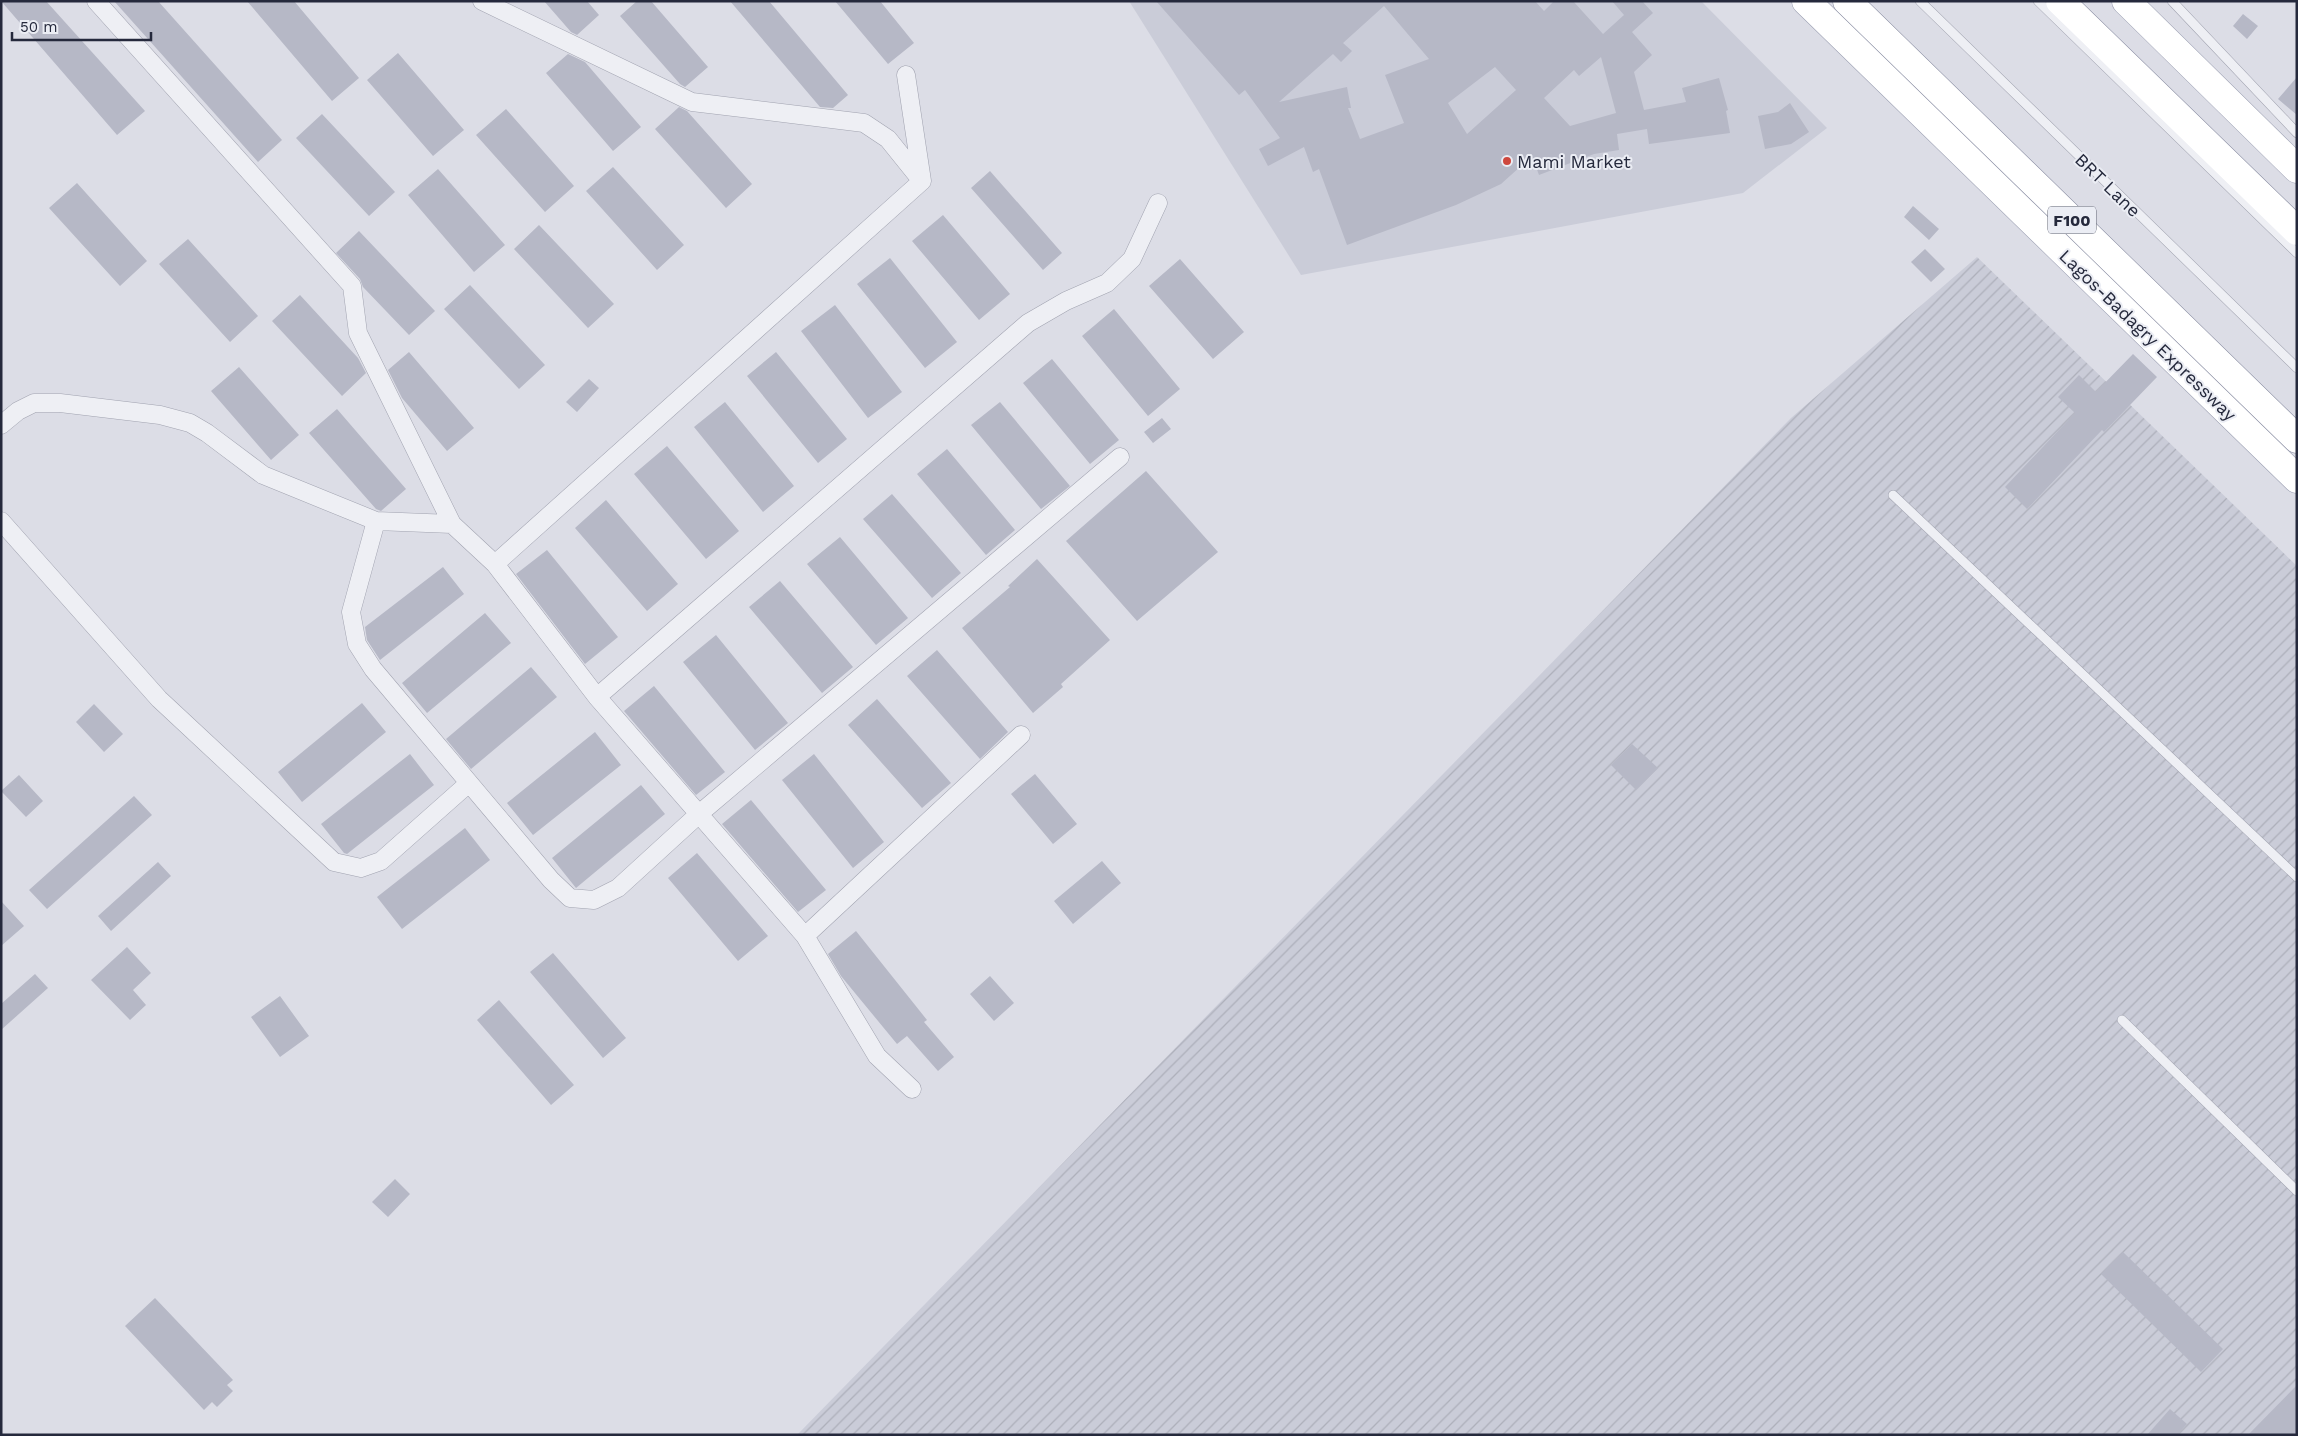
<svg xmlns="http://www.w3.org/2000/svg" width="2298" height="1436" font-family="'Work Sans',sans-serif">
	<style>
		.built { fill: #caccd8 }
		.industrial { fill: url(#industrial-furrows) }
		.building { fill: #b6b8c6; fill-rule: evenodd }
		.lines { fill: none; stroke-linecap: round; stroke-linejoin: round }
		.lane-casing { stroke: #a1a3b0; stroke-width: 10 }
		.street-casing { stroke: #a1a3b0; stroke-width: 19 }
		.primary-casing { stroke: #9b9fb2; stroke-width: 29 }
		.highway-casing { stroke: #83879d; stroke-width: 29 }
		.lane { stroke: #eeeff4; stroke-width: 9 }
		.street { stroke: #eeeff4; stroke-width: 18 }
		.primary { stroke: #fff; stroke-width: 28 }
		.highway { stroke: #fff; stroke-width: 28 }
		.poi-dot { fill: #ce473d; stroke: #ebedf4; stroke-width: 2 }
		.labels { text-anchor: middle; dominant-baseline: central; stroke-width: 4; stroke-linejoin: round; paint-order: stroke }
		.shield { fill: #ebedf4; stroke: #606473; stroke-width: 1 }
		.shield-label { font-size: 16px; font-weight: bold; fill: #25293c }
		.poi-label { font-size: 18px; fill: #25293c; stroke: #ebedf4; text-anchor: start }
		.street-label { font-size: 18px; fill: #25293c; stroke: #ebedf4 }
	</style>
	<defs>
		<pattern id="industrial-furrows" width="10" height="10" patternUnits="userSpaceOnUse" patternTransform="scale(1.25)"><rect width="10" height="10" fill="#caccd8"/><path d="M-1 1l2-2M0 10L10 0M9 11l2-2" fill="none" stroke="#adafba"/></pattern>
	</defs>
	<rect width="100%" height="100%" fill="#dcdde6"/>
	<path class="built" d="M1129,1H1701L1827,128L1743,193L1301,275Z"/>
	<path class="industrial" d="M1977,257L2297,566V1435H797L1791,418Z"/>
	<path class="building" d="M1,1H46L145,111L117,135Z
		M114,1H158L282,140L258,162Z
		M247,1H294L359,78L332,101Z
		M544,1H587L599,15L577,35L571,32Z
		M637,1H651L708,67L685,87L680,84L620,16Z
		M730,1H769L848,95L833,108L820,107Z
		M835,1H880L914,43L888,64Z
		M1156,1H1535L1544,11L1554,1H1573L1603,34L1624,15L1612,1H1642L1653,13L1632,32L1652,55L1634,72L1644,110L1686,102L1682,88L1719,78L1728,110L1726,111L1730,133L1649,144L1647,129L1617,134L1619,150L1594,154L1539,175L1532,156L1501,184L1456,205L1347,245L1319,169L1313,172L1304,147L1268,166L1259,149L1280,138L1245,90L1239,95ZM1384,6L1429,59L1385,75L1404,123L1360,139L1348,108H1351L1347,87L1279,102L1333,54L1341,62L1352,51L1343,43ZM1601,57L1616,113L1570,126L1544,98L1574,70L1579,76ZM1495,67L1516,90L1467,134L1448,103Z
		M2243,14L2258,26L2247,39L2233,26Z
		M398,53L464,130L433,156L367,80Z
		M568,54L585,62L641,127L613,151L546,73Z
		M2297,77V115L2278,99Z
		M1790,103L1809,132L1791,144L1765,149L1758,116L1778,112Z
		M679,107L687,111L752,184L726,208L655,129Z
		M506,109L574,186L545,212L476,135Z
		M322,114L395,192L369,216L296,138Z
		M613,167L684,245L657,270L586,191Z
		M438,169L505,245L474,272L408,195Z
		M990,171L1062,253L1043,270L971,188Z
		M77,183L147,261L120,286L49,208Z
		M1913,206L1939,229L1929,240L1904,217Z
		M943,215L1010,294L979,320L912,241Z
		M539,225L614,304L588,328L514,249Z
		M359,231L435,311L409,335L363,287L360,279L336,253Z
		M188,239L258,316L230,342L159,264Z
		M1925,249L1945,269L1931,282L1911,262Z
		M890,258L957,342L925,368L857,284Z
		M1180,259L1244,332L1213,359L1149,286Z
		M470,285L545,365L519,389L444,309Z
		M300,295L358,358L366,373L342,396L272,321Z
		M835,305L902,392L868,418L801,331Z
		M1114,309L1180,389L1148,416L1082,336Z
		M409,352L474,428L447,451L402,398L388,370Z
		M776,352L847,439L818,463L747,376Z
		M2133,354L2157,377L2104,432L2102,430L2027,509L2005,487L2075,413L2058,397L2079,375L2096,392Z
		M1052,359L1119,440L1090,464L1023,383Z
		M239,367L299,435L271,460L211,391Z
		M589,379L599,388L577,412L566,402Z
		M725,402L794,486L763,512L694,427Z
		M1000,402L1070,486L1041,509L971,425Z
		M337,409L406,489L381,511L376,509L309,433Z
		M1162,418L1171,429L1153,443L1144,432Z
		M667,446L739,531L706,559L634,474Z
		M947,449L1015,530L986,555L917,474Z
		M1146,471L1218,552L1137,621L1066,541Z
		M892,494L961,573L932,598L863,519Z
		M606,500L678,584L647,611L575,528Z
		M840,537L908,618L876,645L807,564Z
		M547,550L618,637L585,664L516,574Z
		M1037,559L1110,640L1061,684L1063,687L1033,713L962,628L1010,587L1008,586Z
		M443,567L464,594L380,660L367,640L365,627Z
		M780,581L853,667L822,693L749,607Z
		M485,613L511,643L427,713L402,683Z
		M716,635L788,723L755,750L683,662Z
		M937,650L1008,732L980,759L907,676Z
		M531,667L557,697L471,769L446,739Z
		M654,686L725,772L696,795L624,711Z
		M877,699L951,783L922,808L848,725Z
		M362,703L386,732L302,802L278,772Z
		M94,704L123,734L104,752L76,722Z
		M595,732L621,765L533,835L507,803Z
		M1632,744L1658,768L1636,790L1611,765Z
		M410,754L434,785L347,854L344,853L321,824Z
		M814,754L884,842L853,868L782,780Z
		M1035,774L1077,824L1053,844L1011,794Z
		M19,775L43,801L26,817L1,791Z
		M641,785L665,814L576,888L552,858Z
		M134,796L152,815L47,909L29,890Z
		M751,800L826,890L798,912L722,824Z
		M465,828L490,860L402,929L377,897Z
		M697,853L768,936L738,961L668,878Z
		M1102,861L1121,883L1073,924L1054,901Z
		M158,862L171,876L111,931L98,916Z
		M1,901L24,926L1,946Z
		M856,931L927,1020L924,1022L954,1057L938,1071L907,1036L897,1044L841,976L828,954Z
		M127,947L151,973L133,990L146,1005L130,1020L91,980Z
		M553,953L626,1038L603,1058L530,972Z
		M35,974L48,988L1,1030V1004Z
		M990,976L1014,1003L994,1021L970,994Z
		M280,996L309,1036L280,1057L251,1017Z
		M499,1000L574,1085L551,1105L477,1020Z
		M395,1179L410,1194L388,1217L372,1202Z
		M2123,1252L2223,1349L2201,1372L2101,1274Z
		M155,1298L233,1380L227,1385L233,1391L217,1407L212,1402L204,1410L125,1326Z
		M2297,1385V1435H2248Z
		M2170,1409L2187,1424L2177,1435H2147Z"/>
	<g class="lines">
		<g class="lane-casing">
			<path id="lane" d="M1920,1L2297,368
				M2038,1L2297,253
				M2172,1L2297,133
				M1893,495L2297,877
				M2122,1020L2297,1191"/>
		</g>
		<g class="street-casing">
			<path id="street" d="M96,1L352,286L358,333L452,524
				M482,1L692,102L864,123L888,139L921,180
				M1,425L18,411L34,403H60L160,415L190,423L207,433L263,475L376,521L452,524L495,564L597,697L805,936L877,1056L912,1089
				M1,521L159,699L334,862L361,868L381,861L469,783
				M376,521L351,612L357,644L373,669L551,880L570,898L594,900L618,888L699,814L1120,457
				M495,564L922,181L906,75
				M597,697L1028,323L1066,301L1107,283L1132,259L1158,203
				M805,936L1021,735"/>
		</g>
		<g class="primary-casing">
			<path id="primary" d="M1806,1L2297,479
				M2126,1L2297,169"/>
		</g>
		<g class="highway-casing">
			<path id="highway" d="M1847,1L2297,439
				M2060,1L2297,231"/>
		</g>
		<use href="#lane" class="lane"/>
		<use href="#street" class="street"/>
		<use href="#primary" class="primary"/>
		<use href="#highway" class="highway"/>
	</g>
	<circle class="poi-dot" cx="1507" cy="161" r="5"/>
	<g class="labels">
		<rect class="shield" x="2048" y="206.5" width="48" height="27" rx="4"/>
		<g class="shield-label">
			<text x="2072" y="220">F100</text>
		</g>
		<g class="poi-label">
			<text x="1517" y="161">Mami Market</text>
		</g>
		<g class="street-label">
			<text transform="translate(2108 185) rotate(44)">BRT Lane</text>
			<text transform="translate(2148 335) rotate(44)">Lagos-Badagry Expressway</text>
		</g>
	</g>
	<rect width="2298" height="1436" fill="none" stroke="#25293c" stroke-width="5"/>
	<path d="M12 32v8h139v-8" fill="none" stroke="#25293c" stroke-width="2.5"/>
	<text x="20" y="32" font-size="15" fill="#25293c" stroke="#ebedf4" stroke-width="4" paint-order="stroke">50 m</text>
</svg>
